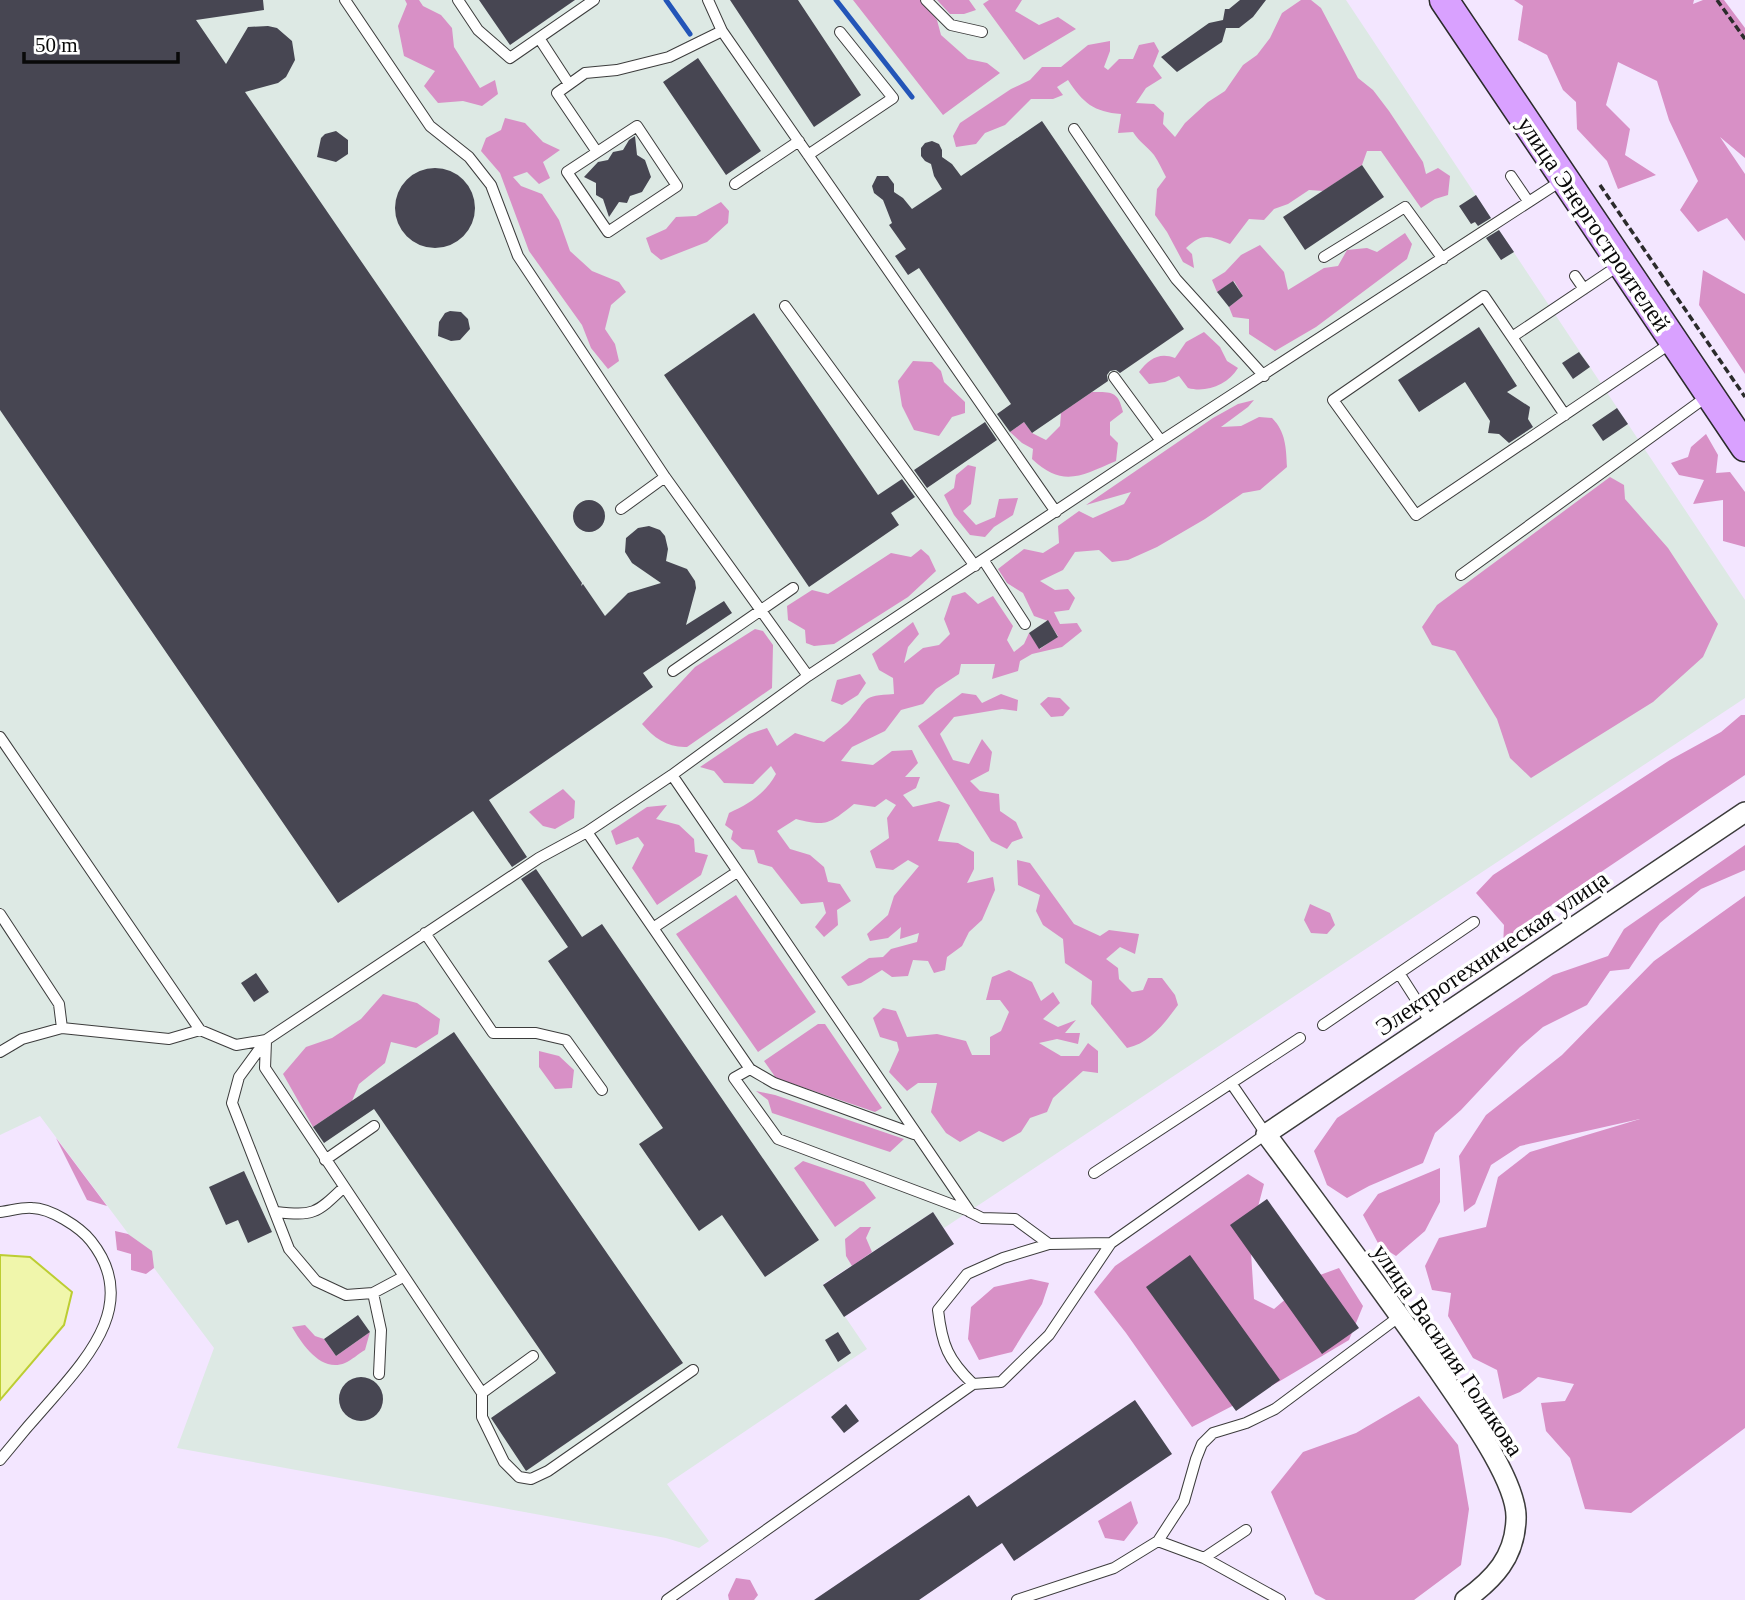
<svg xmlns="http://www.w3.org/2000/svg" width="1745" height="1600" font-family="'Times New Roman',serif">
	<style>
		.industrial { fill: #dde9e4 }
		.forest { fill: #d890c6 }
		.water { fill: #f0f6ab; stroke: #bccd32; stroke-width: 2 }
		.building { fill: #474652 }
		.lines { fill: none; stroke-linecap: round; stroke-linejoin: round }
		.lane-casing { stroke: #3c3c3c; stroke-width: 12 }
		.street-casing { stroke: #3c3c3c; stroke-width: 22 }
		.secondary-casing { stroke: #2b2b2b; stroke-width: 31 }
		.path { stroke: #2b2b2b; stroke-width: 3.5; stroke-dasharray: 7 3.5; stroke-linecap: butt }
		.lane { stroke: #fff; stroke-width: 10 }
		.street { stroke: #fff; stroke-width: 19 }
		.secondary { stroke: #d9a1ff; stroke-width: 28 }
		.rail { stroke: #2355b8; stroke-width: 5 }
		.labels { text-anchor: middle; dominant-baseline: central; stroke-width: 7; stroke-linejoin: round; paint-order: stroke }
		.street-label { font-size: 24px; fill: #090909; stroke: #fff }
	</style>
	<rect width="100%" height="100%" fill="#f3e6ff"/>
	<path class="industrial" d="M0,0H1346L1745,600V698L944,1228L933,1212L823,1284L867,1349L667,1484L709,1541L699,1548L666,1538L177,1448L214,1348L40,1116L0,1135Z"/>
	<path class="forest" d="M405,0H419L423,6L441,15L452,28L454,47L480,88L495,80L498,94L482,106L463,101L438,103L424,86L435,71L404,56L398,26L407,4Z
		M853,0H920L937,20L941,35L968,59L987,63L1000,73L943,115Z
		M937,0H969L976,10L964,14H950Z
		M989,0H1022L1015,11L1039,25L1058,17L1076,29L1024,60L983,4Z
		M1301,0H1311L1321,8L1358,78L1373,90L1389,111L1423,162L1426,174L1438,168L1450,176L1448,195L1435,199L1421,208L1381,151H1367L1362,165L1323,191L1309,190L1288,204L1274,209L1264,220L1249,219L1230,244C1210,236 1203,232 1186,248L1192,254L1194,268L1183,262L1167,232L1155,215L1157,189L1166,177C1162,170 1159,162 1154,155C1147,146 1140,143 1133,132L1118,133L1121,114C1094,112 1083,103 1068,80L1057,87L1063,95L1053,99H1031L1005,125L985,133L976,144L956,147L953,136L960,123L1011,89L1030,80L1042,67H1061L1088,45L1110,41V51L1104,67L1108,70L1119,59H1133L1139,45L1154,42L1159,51L1153,66L1162,78L1146,88L1136,103L1154,104L1164,113L1163,124L1175,137L1185,123L1208,102L1225,91L1243,65L1257,55L1270,38L1282,13Z
		M1514,0H1694L1693,4L1703,0H1724L1745,28V158L1720,137L1745,174V241L1727,218L1698,232L1680,210L1698,181L1669,120L1657,81L1618,62L1606,105L1630,129L1625,155L1656,175L1618,189L1607,161L1577,129L1576,102L1563,90L1547,55L1518,40L1523,6Z
		M505,118L525,123L543,142L560,150L543,162L550,178L539,184L527,172L513,177L521,186L542,194L559,220L570,251L592,271L619,282L626,292L611,305L605,329L615,344L619,361L608,369L591,348L582,325L529,251L500,173L481,151L486,138L501,130Z
		M721,202L729,211L728,223L707,242L661,260L651,252L646,238L666,229L676,217L696,216Z
		M1405,233L1412,244L1407,259L1316,327L1275,351L1249,334V319L1233,317L1229,307L1243,296L1234,281L1217,292L1212,280L1225,272L1241,255L1260,245L1284,272L1288,290L1324,268L1338,266L1347,250L1367,248L1377,252Z
		M1703,270L1745,294V374L1699,305Z
		M1204,332L1220,347L1227,361L1238,368C1228,385 1206,393 1188,388L1179,376L1165,382L1149,384L1139,372C1149,359 1159,352 1175,358L1186,342Z
		M913,361L932,362L941,371L944,382L965,402V413L952,417L939,436L914,430L902,406L898,381Z
		M1092,392C1112,392 1118,391 1123,412L1110,422V435L1118,443L1116,461C1081,476 1063,488 1032,459L1033,449L1022,443L1010,432L1024,422L1032,433L1046,440L1060,426L1061,413Z
		M1254,400L1248,407L1221,427L1241,426L1259,417L1272,418C1286,432 1286,448 1287,467L1260,490L1243,493L1205,519L1157,547L1128,560L1112,562L1099,550L1075,552L1063,570L1040,581L1055,590L1068,589L1075,598L1069,610L1054,612L1060,624L1077,623L1082,631L1062,647L1032,654L1020,661L1018,671L992,679L995,664H961L959,674L936,689L923,704L901,710L885,731L852,747L841,761L873,765L892,751L912,750L918,763L905,777H920L916,788L903,795L913,807L939,801L950,805L938,841L958,843L974,852V869L967,883L993,877L995,890L982,920L969,932L962,946L947,957L945,970L934,973L928,961L913,960L908,976L892,977L882,970L861,983L848,986L841,977L869,958L883,957L891,949L917,942L919,933L900,939L901,927L888,938L870,941L867,934L888,915L894,896L919,866L908,860L893,870L876,868L870,851L889,838L887,818L896,805L886,799L875,807L854,804C829,824 827,827 796,819L777,831L790,849L810,855L824,867L828,882L840,884L851,901L837,910L838,925L824,937L815,927L826,913L823,902L801,904L772,867L758,863L754,850L742,849L731,839L733,831L725,825L729,813C749,804 765,794 776,774L771,766L753,784L724,783L714,771L700,767L749,734L767,728L777,746L795,733L824,742C832,735 843,728 850,720C869,698 861,696 894,694L893,678L879,670L872,654L913,622L919,634L908,647L904,663L923,648L939,645L950,634L944,619L952,596L965,592L978,604L993,596L1013,626L1007,640L1014,652L1024,644L1029,633L1040,649L1058,636L1048,621L1034,616L1023,593L1007,583L998,569L1024,549L1043,553L1059,543L1058,526L1079,511L1093,518L1124,504L1131,492L1086,505L1213,418L1238,404Z
		M1706,434L1718,455L1716,473L1730,472L1745,492V547L1723,541V500L1693,504L1704,480L1679,475L1671,463L1688,457L1691,447Z
		M968,465L976,467L971,504L963,511L976,525L995,517L999,499L1018,498L1013,515L994,527L985,537L970,535L954,515L944,495L954,488L956,475Z
		M1610,477L1624,485L1625,499L1668,548L1718,624L1703,657L1653,702L1531,778L1510,758L1497,719L1455,651L1432,645L1422,627L1437,605Z
		M921,549L929,556L936,571L908,597L834,644L814,646L806,643L805,630L788,620L787,606L812,590L828,594L891,553L911,557Z
		M755,629L763,631L773,645L772,688L687,747C668,748 654,738 642,724L695,667Z
		M860,674L866,683L858,695L842,705L831,701L837,680Z
		M962,693L976,695L982,703L1001,694L1018,700L1017,711L1002,709L954,717L940,734L953,760L969,764L982,739L992,752L989,771L970,781L980,791L999,794L1000,811L1016,822L1023,838L1012,842L1007,849L991,841L918,726Z
		M1048,697L1060,698L1070,708L1063,716L1051,717L1040,704Z
		M1741,715H1745V775L1549,907L1527,934L1503,947L1504,925L1476,893L1493,875L1670,760L1721,732Z
		M563,789L575,801L574,818L555,829L543,826L529,812Z
		M667,805L656,819L679,825L694,839L695,852L708,855L701,875L657,905L632,868L644,845L638,837L616,845L611,831L647,807Z
		M1745,845V870L1701,889L1660,923L1629,969L1610,971L1587,1005L1543,1027L1520,1047L1461,1110L1435,1133L1423,1163L1369,1186L1347,1198L1327,1185L1314,1151L1337,1118L1553,975L1608,956L1624,929Z
		M1017,860L1030,863L1074,924L1100,936L1109,930L1139,934L1135,954L1120,947L1106,959L1118,968L1119,979L1132,992L1143,990L1148,978H1162L1175,995L1178,1005C1164,1024 1150,1043 1127,1048L1091,1004L1092,981L1065,963L1063,939L1043,925L1036,911L1040,895L1018,885Z
		M736,895L816,1012L758,1052L676,934Z
		M1745,896V1428L1631,1513L1585,1509L1570,1458L1546,1431L1541,1403L1565,1401L1574,1384L1538,1377L1520,1392L1503,1399L1497,1370L1473,1358L1448,1316L1451,1293L1432,1290L1425,1266L1439,1238L1486,1227L1498,1177L1530,1152L1640,1119L1520,1146L1491,1165L1475,1204L1464,1212L1459,1156L1486,1115L1562,1055L1654,961Z
		M1310,904L1330,913L1335,925L1327,934L1311,933L1304,920Z
		M1009,970L1032,982L1041,1001L1053,992L1060,1003L1043,1019L1058,1027L1076,1020L1065,1033H1080L1078,1044L1057,1039L1039,1043L1061,1056H1079L1088,1043L1098,1051V1073L1083,1071L1053,1098L1047,1112L1030,1118L1021,1132L1003,1142L979,1131L960,1142L946,1133L931,1112L937,1083H918L907,1091L889,1072L899,1050L897,1042L880,1037L873,1018L883,1008L896,1011L907,1037L937,1034L966,1041L972,1055H990V1037L1001,1031L1009,1012L1000,1000H986L992,977Z
		M383,994L417,1003L440,1019L438,1034L416,1048L391,1042L385,1063L359,1084L352,1101L313,1127L283,1074L306,1047L332,1038L361,1019Z
		M818,1024H825L882,1108L875,1112L776,1078L764,1061Z
		M539,1051L559,1056L574,1070L572,1088L555,1089L539,1067Z
		M756,1091L775,1095L904,1139L890,1152L772,1113L768,1100Z
		M56,1138L107,1206L87,1200Z
		M803,1161L864,1182L876,1198L835,1227L794,1168Z
		M1440,1168V1202L1425,1231L1396,1256L1379,1245L1363,1215L1378,1194Z
		M1248,1174L1264,1184L1250,1237L1254,1299L1274,1309L1309,1279L1339,1268L1363,1306L1349,1340L1280,1381L1192,1427L1126,1333L1094,1292L1115,1266Z
		M860,1227H871L866,1238L872,1252L852,1266L846,1256L845,1239Z
		M115,1231L128,1234L152,1251L154,1268L146,1274L131,1270V1254L117,1250Z
		M1031,1279L1049,1283L1042,1304L1012,1352L979,1360L968,1339L971,1307L994,1287Z
		M305,1325L315,1336L324,1339L336,1356L370,1332L365,1350C358,1354 352,1360 345,1363C321,1373 302,1344 292,1327Z
		M1419,1396L1458,1445L1469,1509L1461,1565L1414,1600H1326L1315,1594L1271,1492L1303,1452L1356,1433Z
		M1131,1501L1138,1523L1124,1541L1105,1538L1098,1521Z
		M736,1578L750,1580L758,1595L754,1600H729L728,1595Z"/>
	<path class="water" d="M0,1255L30,1257L72,1292L64,1325L0,1400Z"/>
	<path class="building" d="M0,0H263L264,10L196,20L226,64L248,27L268,26L277,28L292,41L295,60L286,77L278,83L245,92L582,583L581,586L583,584L605,616L628,593L661,583L632,563L625,552L626,538L638,528L649,526L660,530L665,536L668,549L666,561L687,569L695,581L696,588L686,625L724,601L732,613L643,673L653,687L489,800L527,857L512,867L473,811L338,903L0,410Z
		M479,0H575L510,45Z
		M730,0H798L861,95L814,127Z
		M1240,0H1266L1253,17L1239,28H1226L1222,42L1177,72L1161,57L1209,23L1223,20L1225,9H1229Z
		M698,58L761,151L726,175L663,82Z
		M1042,121L1184,329L1120,373L1116,370L1110,371L1107,375L1108,381L1032,433L1024,422L1010,432L997,414L1011,404L919,268L908,275L895,256L906,249L889,225L892,223L883,200L874,193L872,186L877,176H888L894,184V192L903,198L912,209L942,189L934,176L931,164L925,161L921,156V148L925,143L932,141L939,144L942,150V157L952,164L961,176Z
		M336,131L348,140V154L336,162L317,157L321,138L325,134Z
		M635,136L637,155L645,160L651,177L642,192L630,196L627,203L619,202L609,217L603,199L596,195V183L584,177L598,162L608,160L613,152L623,150L629,140Z
		M1362,165L1384,197L1305,250L1283,217Z
		M395 208a40 40 0 1 1 80 0a40 40 0 1 1-80 0Z
		M1476,195L1491,218L1478,226L1475,222L1471,224L1459,206Z
		M1499,230L1514,252L1501,260L1486,238Z
		M1233,281L1243,296L1229,307L1217,292Z
		M450,311L461,312L468,319L470,329L460,340L451,341L438,336L439,322L445,313Z
		M754,313L878,495L902,479L915,497L891,513L899,525L809,587L664,375Z
		M1479,327L1517,386L1507,392L1530,407L1528,419L1533,427L1509,443L1499,434L1488,433L1490,421L1465,382L1419,412L1398,380Z
		M1579,352L1590,367L1573,379L1562,363Z
		M1617,408L1628,424L1603,441L1592,425Z
		M985,422L997,440L927,488L914,470Z
		M573 516a16 16 0 1 1 32 0a16 16 0 1 1-32 0Z
		M1048,620L1058,637L1039,649L1029,633Z
		M536,869L582,937L602,924L819,1240L765,1277L722,1215L699,1231L639,1144L663,1128L548,961L568,947L521,879Z
		M256,973L269,992L254,1002L241,983Z
		M454,1032L683,1363L526,1471L491,1418L556,1373L374,1109L324,1143L313,1127Z
		M244,1171L272,1232L248,1243L238,1220L226,1225L209,1187Z
		M1267,1199L1359,1328L1322,1354L1230,1225Z
		M933,1212L954,1244L844,1317L823,1285Z
		M1190,1255L1280,1380L1236,1411L1146,1287Z
		M358,1315L370,1332L336,1356L324,1339Z
		M838,1332L851,1353L838,1362L825,1340Z
		M339 1399a22 22 0 1 1 44 0a22 22 0 1 1-44 0Z
		M1135,1400L1172,1454L1014,1561L1002,1543L919,1600H814L969,1495L977,1507Z
		M846,1404L859,1421L844,1433L831,1417Z"/>
	<g class="lines">
		<g class="lane-casing">
			<path id="lane" d="M345,0L430,126L469,157L491,185L518,256L665,477L808,676
				M458,0L478,30L510,58L594,0
				M708,0L722,31L1056,512
				M926,0L951,25L982,32
				M539,38L569,84
				M637,126L677,186L608,232L567,172Z
				M1074,129L1176,279L1264,376
				M597,152L557,93L585,73L617,70L669,57L722,31
				M808,155L893,98L840,32
				M1511,176L1528,201
				M735,184L799,141
				M1324,257L1405,207L1443,259
				M1575,276L1584,289
				M785,306L975,566
				M1512,337L1621,264
				M1114,377L1161,441
				M1565,415L1484,296L1333,400L1416,515L1671,343
				M621,509L665,477
				M984,561L1025,624
				M1461,575L1709,395
				M673,671L793,588
				M0,737L200,1030L236,1045L266,1040
				M672,775L970,1212L982,1218L1015,1219L1049,1244L1111,1243
				M587,832L750,1069L774,1083L914,1134
				M0,914L59,1004L62,1028
				M653,928L737,872
				M425,933L493,1033H536L566,1040L602,1090
				M1399,973L1431,1023
				M1323,1025L1474,922
				M266,1041L265,1068L482,1393L533,1356
				M0,1052L22,1039L62,1028L169,1039L200,1030
				M750,1069L734,1078L778,1139L969,1211
				M325,1160L374,1126
				M1094,1173L1300,1038
				M0,1212C10,1211 22,1207 32,1208C50,1208 80,1227 91,1241C138,1300 92,1353 52,1399C34,1419 17,1439 0,1460
				M276,1212C313,1216 316,1214 343,1188
				M403,1277L373,1293L346,1295L316,1281L289,1249L232,1103L239,1077L266,1040L539,858L587,832L672,775L808,676L1161,441L1564,179
				M373,1293L381,1330L379,1374
				M973,1384C948,1360 942,1345 938,1310L967,1274L1003,1258L1049,1244
				M482,1393V1417L504,1462L519,1477L531,1479L548,1471L693,1370
				M1158,1541L1204,1558L1280,1600
				M1204,1558L1246,1530
				M667,1600L973,1384L1001,1382L1049,1335L1111,1243L1266,1134L1231,1083
				M1017,1600L1114,1568L1158,1541L1184,1501L1196,1459L1202,1444L1213,1433L1246,1423L1275,1409L1400,1316"/>
		</g>
		<g class="street-casing">
			<path id="street" d="M1465,1600C1494,1579 1515,1557 1516,1519C1518,1480 1460,1403 1438,1370C1382,1290 1324,1212 1266,1134L1745,812"/>
		</g>
		<g class="secondary-casing">
			<path id="secondary" d="M1444,0L1745,447"/>
		</g>
		<path class="path" d="M1717,0L1745,39
			M1600,185L1745,397"/>
		<use href="#lane" class="lane"/>
		<use href="#street" class="street"/>
		<use href="#secondary" class="secondary"/>
		<path class="rail" d="M666,0L690,34
			M836,0L912,97"/>
	</g>
	<g class="labels">
		<g class="street-label">
			<text transform="translate(1594 224) rotate(56)">улица Энергостроителей</text>
			<text transform="translate(1492 953) rotate(-34)">Электротехническая улица</text>
			<text transform="translate(1448 1350) rotate(56)">улица Василия Голикова</text>
		</g>
	</g>
	<path d="M24 52v10h154v-10" fill="none" stroke="#090909" stroke-width="3.5"/>
	<text x="35" y="52" font-size="21" fill="#090909" stroke="#ffffff" stroke-width="5" paint-order="stroke">50 m</text>
</svg>
